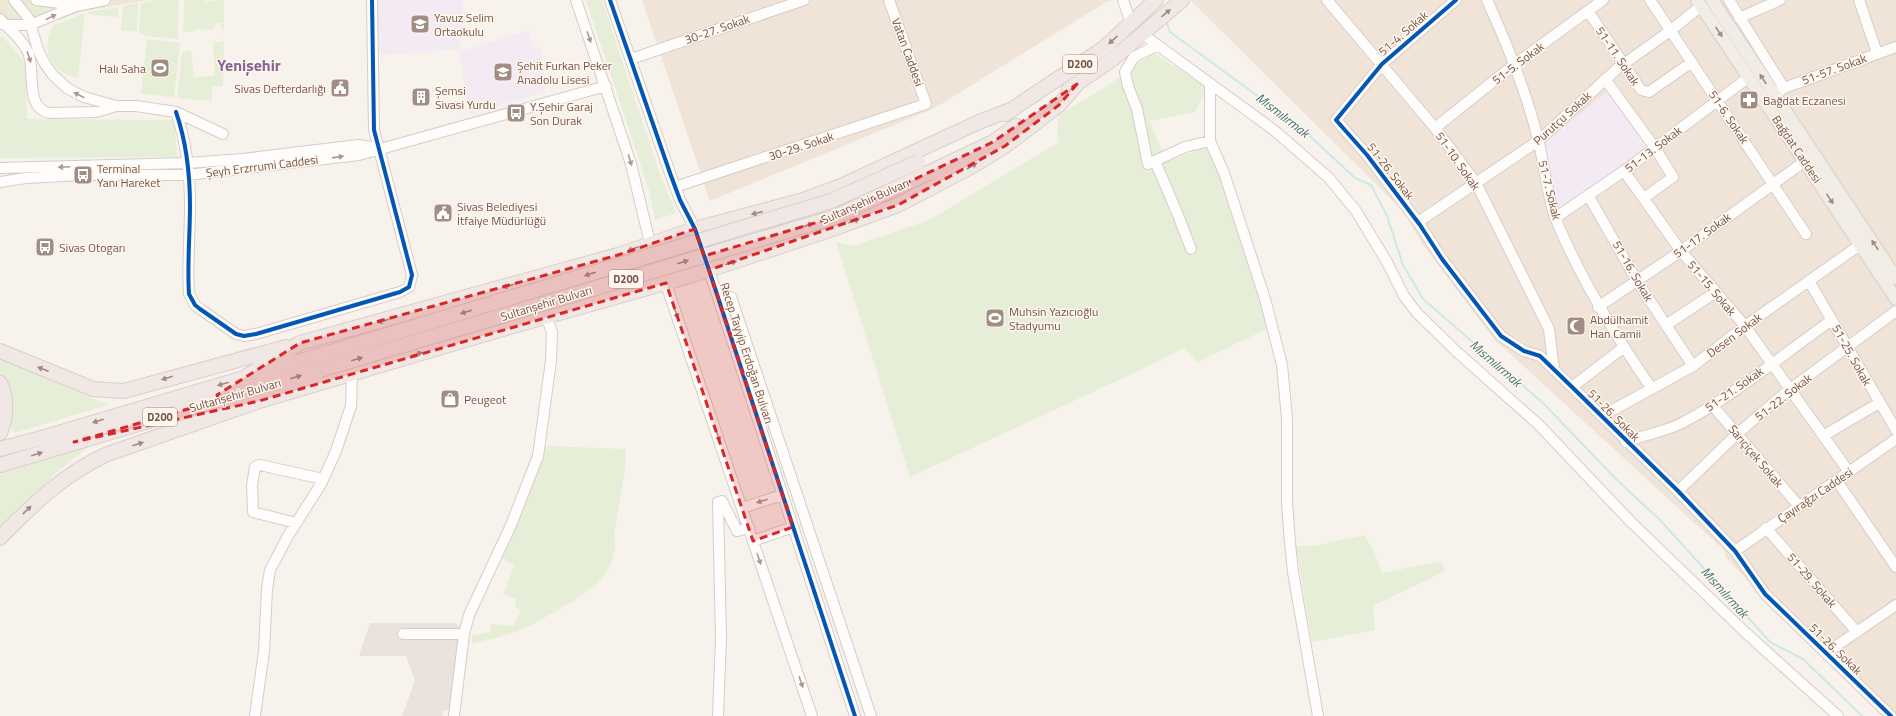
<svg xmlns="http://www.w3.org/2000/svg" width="1896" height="716" font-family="'Titillium Web',sans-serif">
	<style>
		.residential { fill: #f0e4d9 }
		.industrial { fill: #eae2dc }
		.education { fill: #f3eaf3 }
		.green { fill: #e6eed7 }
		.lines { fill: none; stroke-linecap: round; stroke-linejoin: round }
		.stream { stroke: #cde8e7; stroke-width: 2 }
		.minor-casing { stroke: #d6cdc8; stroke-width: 12 }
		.major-casing { stroke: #d8cfca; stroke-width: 14 }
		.highway-casing { stroke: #d8cfca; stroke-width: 16 }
		.minor { stroke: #fefdfc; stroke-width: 10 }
		.major { stroke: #f2ece6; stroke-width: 12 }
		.highway { stroke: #f1e8e5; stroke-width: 14 }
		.highway-bridge-casing { stroke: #d8cfca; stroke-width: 16; stroke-linecap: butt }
		.highway-bridge { stroke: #f1e8e5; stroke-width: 14 }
		.cycleway-casing { stroke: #fff6ed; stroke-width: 6 }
		.cycleway { stroke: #0057b8; stroke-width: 4 }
		.oneway { fill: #a08982 }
		.oneway2 { fill: #ac9992 }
		.oneway3 { fill: #a18a82 }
		.marked { fill: #d62828; fill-opacity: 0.2; stroke: #d62828; stroke-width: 3; stroke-dasharray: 8 5; stroke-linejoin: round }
		.labels { text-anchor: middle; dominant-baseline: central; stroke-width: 3; stroke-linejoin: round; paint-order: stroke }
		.shield { fill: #fff6ed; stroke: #9e867c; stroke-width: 1 }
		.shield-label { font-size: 11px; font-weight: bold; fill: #75564c }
		.poi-label { font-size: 12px; fill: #75564c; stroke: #fff6ed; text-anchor: start }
		.street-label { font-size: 12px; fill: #75564c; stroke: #fff6ed }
		.water-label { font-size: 13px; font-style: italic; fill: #40767a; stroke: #fff6ed }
		.district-label { font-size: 16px; font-weight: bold; fill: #836798; stroke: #fff6ed }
	</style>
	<rect width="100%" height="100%" fill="#f7f2ec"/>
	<path class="residential" d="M0,0H148L84,11L37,27L0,25Z
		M642,0H1114L1108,1L933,109L710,201Z
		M1190,0H1896V716H1888L1762,596L1725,556V551L1495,340L1421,242L1405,213Z"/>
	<path class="industrial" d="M370,623H454L461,626L452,710H444L442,716H402L415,681L406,656H359Z"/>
	<path class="education" d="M378,0H463L460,49L382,55L379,51Z
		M529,30L533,47L541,48L545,92L469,114L459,52Z
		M1607,92L1648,147L1557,213L1542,144Z"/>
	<path class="green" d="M158,0H179L178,39L145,36L139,32L141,3Z
		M184,0H206V2L224,0V30L221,27V23H215V27L212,30L197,29L193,32H183Z
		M586,0H602L659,172L676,213L655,220L649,190Z
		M1,1C11,0 19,9 19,19C10,19 1,10 1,1Z
		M138,3L137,32L121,30L123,6Z
		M26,4L62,7L32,20Z
		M118,7V17L87,14L88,12Z
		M85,13L78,78C52,74 39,49 53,26Z
		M0,37H3L26,63L27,119L174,120L177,157L0,158Z
		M147,39L180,43L174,97L141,94Z
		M224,39L223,86H212V101L177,98L182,52L191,51L194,78L215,75L213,40L215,42H221Z
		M1154,53L1207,88L1195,112L1150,121L1166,162L1207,147L1225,185L1269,328L1197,362L1184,348L1153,364L910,477L836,242L853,246L929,220L1059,142L1057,131L1059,115L1104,88Z
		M0,359L108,405L14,433L11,428V414L3,379L0,376Z
		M92,444L56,473L0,528V474Z
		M547,446L626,449L625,468L614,535C622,574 582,596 553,613C543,618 533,625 523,629C507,636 489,639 472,644V636L490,632L491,624L514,626L520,610L515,607L516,599L503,595L514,566L500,557Z
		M1365,535L1375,554L1382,573L1441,561L1445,571L1373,606L1375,630L1312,642L1296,546H1313Z"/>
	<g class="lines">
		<path class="stream" d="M1166,21L1170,32L1300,127L1355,178L1371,185L1387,216L1403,265L1423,299L1543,403L1615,478L1662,522L1770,642L1803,659L1862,716"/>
		<g class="minor-casing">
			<path id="minor" d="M14,0L29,19L38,50L45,64L52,74L67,88L84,97L116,106H136L176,112L223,134
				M36,0L76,5
				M576,0L631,164L650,243L667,287L812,716
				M610,0L670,173L680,200L695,229L709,270L855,716
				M1123,0L1131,23
				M1327,0L1435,128L1476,183L1549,329L1554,370
				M1456,0L1382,64L1336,120L1367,155L1420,225L1442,259L1501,336L1524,351L1540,356L1572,387L1678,491L1735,551L1765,594L1891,716
				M1487,0C1508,46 1527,93 1539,143C1544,165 1548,199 1556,220C1582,281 1614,334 1652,389
				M1650,0L1806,234
				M1729,0L1784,88
				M1859,0L1877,53
				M1588,11L1641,90L1649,92L1692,62
				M1739,18L1780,0
				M0,19C10,30 21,38 28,52C36,70 24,107 49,113L96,112L116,106
				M4,25H30L76,6L105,0
				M1141,33L1275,131L1329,178L1356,211L1387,262L1404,296L1417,313L1457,352L1539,425L1630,521L1746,633L1838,716
				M1158,45L1134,57L1125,72L1128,86L1137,109L1148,164L1185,147L1210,141
				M631,59L804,0
				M1605,79L1655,148L1673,177L1644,198
				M1210,84V141L1224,173L1243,231L1265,299L1282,365L1287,418V502L1290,543L1293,572L1318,716
				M1774,96L1784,88L1896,47
				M176,112C186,141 190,175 190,206C190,235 187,265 189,294L195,305L200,309L236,334L244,336L256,334L400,292L409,287L412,275L374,130L372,0
				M1435,128L1515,64L1603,0
				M1155,161L1178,215L1191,249
				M0,168L187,163L243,159L358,145L379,148
				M1624,171L1681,251L1745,326L1849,472
				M0,182L26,178L83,175H188L359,155L606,86
				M675,187L926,104L889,0
				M1588,195L1637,281L1693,366
				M1555,218L1624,171L1749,77
				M1418,222L1538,141L1618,68L1670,31L1701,6
				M1809,281L1896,430
				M731,297L871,716
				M1598,307L1681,251L1805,161
				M1666,325L1716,292
				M1572,387L1623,348
				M1712,405L1799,506
				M1602,416L1693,366L1745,326L1860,245
				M1823,436L1879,403
				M1626,442C1645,434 1666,432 1684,422C1735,395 1785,353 1832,320
				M1837,481L1896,567
				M1678,491L1737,434L1785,393L1896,311
				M742,508L782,495
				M296,523L253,512L252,485L255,467L260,465L323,479
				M1766,528L1857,632
				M753,541L793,527
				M1735,551L1896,439
				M403,634H464
				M1826,653L1896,605
				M255,716L264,651L267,589L270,570L288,536L321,484L336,451L351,406L352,374
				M454,716L464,634L469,615L511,525L538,456L551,361L552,332L546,316
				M718,716L721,638L718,502L722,501L737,531L749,527"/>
		</g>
		<g class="major-casing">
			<path id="major" d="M1697,0L1896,299
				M1712,0L1896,278"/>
		</g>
		<g class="highway-casing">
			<path id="highway" d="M1069,89L1113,59L1182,0
				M1005,114L1104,48L1156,0
				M928,173L993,142L1016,126
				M0,351L93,389L124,391L286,347
				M244,378L300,343L618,255L695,229L800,201L841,186L979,122L1013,109
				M0,383C8,398 6,418 0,433
				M0,449L45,437L314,357
				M0,465L320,370
				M0,538C32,505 63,475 105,455L259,401L499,330L693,275L827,231L898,205L971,167L1005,146L1059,105L1077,84"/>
		</g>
		<use href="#minor" class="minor"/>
		<use href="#major" class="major"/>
		<use href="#highway" class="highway"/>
		<g class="highway-bridge-casing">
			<path id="highway-bridge" d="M314,357L831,201L918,162
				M320,370L835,217L928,173"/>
		</g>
		<use href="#highway-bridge" class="highway-bridge"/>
		<g class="cycleway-casing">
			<path id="cycleway" d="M610,0L670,173L680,200L695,229L709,270L855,716
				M1456,0L1382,64L1336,120L1367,155L1420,225L1442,259L1501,336L1524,351L1540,356L1572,387L1678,491L1735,551L1765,594L1891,716
				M176,112C186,141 190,175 190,206C190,235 187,265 189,294L195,305L200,309L236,334L244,336L256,334L400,292L409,287L412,275L374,130L372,0"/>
		</g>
		<use href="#cycleway" class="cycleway"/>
	</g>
	<defs><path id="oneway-solid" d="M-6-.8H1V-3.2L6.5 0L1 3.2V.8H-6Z"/></defs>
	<g class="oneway">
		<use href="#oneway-solid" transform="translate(1166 13) rotate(-39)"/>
		<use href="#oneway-solid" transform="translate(1113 40) rotate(137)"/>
		<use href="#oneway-solid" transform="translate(972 166) rotate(-30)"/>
		<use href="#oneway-solid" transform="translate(757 213) rotate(166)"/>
		<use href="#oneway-solid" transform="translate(854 221) rotate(-20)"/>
		<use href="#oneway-solid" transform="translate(808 225) rotate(-17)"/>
		<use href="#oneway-solid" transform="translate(633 249) rotate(159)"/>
		<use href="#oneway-solid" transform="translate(683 262) rotate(-17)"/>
		<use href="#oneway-solid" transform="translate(731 263) rotate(-18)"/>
		<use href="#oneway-solid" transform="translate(590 274) rotate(163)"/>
		<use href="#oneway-solid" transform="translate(508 286) rotate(164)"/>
		<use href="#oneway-solid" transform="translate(466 312) rotate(164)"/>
		<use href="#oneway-solid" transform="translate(383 321) rotate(164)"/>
		<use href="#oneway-solid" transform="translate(417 354) rotate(-17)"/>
		<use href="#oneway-solid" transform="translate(357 359) rotate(-16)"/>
		<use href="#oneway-solid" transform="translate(43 369) rotate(-159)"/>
		<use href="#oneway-solid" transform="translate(296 377) rotate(-16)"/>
		<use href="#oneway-solid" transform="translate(167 378) rotate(163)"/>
		<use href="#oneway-solid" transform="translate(223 384) rotate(164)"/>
		<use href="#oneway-solid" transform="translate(98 421) rotate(163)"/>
		<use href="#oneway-solid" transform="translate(138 444) rotate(-18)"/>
		<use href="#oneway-solid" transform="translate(37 454) rotate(-17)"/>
		<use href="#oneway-solid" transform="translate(27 510) rotate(-44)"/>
	</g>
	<g class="oneway2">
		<use href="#oneway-solid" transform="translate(51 17) rotate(-26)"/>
		<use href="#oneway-solid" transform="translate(589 37) rotate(71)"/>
		<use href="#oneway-solid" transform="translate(29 57) rotate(72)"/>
		<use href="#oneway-solid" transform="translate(79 95) rotate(-153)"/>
		<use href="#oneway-solid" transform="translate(338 157) rotate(-8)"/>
		<use href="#oneway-solid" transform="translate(630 160) rotate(73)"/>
		<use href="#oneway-solid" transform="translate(64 167) rotate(178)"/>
		<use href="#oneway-solid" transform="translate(676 313) rotate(71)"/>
		<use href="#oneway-solid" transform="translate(718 436) rotate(71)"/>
		<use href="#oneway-solid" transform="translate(762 501) rotate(162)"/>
		<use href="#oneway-solid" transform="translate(759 559) rotate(71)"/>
		<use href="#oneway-solid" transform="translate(801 682) rotate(71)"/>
	</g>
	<g class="oneway3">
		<use href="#oneway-solid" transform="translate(1719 32) rotate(56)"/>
		<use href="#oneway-solid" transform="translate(1763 79) rotate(-123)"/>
		<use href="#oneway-solid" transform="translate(1830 199) rotate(56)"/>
		<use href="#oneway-solid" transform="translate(1875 245) rotate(-124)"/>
	</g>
	<path class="marked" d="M1077,84L1059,105L1005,146L898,205L709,270L793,527L753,541L666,283L259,401L74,442L219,400L217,395L300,343L618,255L695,229L704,256L835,217L993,142Z"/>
	<defs>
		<g id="school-square" transform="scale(1)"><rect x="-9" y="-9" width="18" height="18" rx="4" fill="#a28d84" stroke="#fff6ed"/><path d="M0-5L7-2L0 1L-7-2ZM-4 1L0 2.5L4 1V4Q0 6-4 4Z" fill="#fff"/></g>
		<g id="stadium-square" transform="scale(1)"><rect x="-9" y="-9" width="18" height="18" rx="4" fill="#a28d84" stroke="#fff6ed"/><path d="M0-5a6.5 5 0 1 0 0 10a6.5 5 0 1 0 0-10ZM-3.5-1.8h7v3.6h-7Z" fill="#fff"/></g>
		<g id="civic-square" transform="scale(1)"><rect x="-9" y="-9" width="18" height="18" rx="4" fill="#a28d84" stroke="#fff6ed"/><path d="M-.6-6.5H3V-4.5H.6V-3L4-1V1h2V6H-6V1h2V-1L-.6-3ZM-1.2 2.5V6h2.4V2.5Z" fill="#fff"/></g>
		<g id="building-square" transform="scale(1)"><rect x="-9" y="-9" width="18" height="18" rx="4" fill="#a28d84" stroke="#fff6ed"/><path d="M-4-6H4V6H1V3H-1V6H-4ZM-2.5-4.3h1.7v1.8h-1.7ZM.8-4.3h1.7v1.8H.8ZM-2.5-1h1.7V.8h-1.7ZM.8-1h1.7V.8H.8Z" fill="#fff"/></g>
		<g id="pharmacy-square" transform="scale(1)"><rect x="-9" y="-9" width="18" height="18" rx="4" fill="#a28d84" stroke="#fff6ed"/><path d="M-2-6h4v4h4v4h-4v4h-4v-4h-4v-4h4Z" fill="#fff"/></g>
		<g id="bus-square" transform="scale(1)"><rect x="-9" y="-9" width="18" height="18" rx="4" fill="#a28d84" stroke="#fff6ed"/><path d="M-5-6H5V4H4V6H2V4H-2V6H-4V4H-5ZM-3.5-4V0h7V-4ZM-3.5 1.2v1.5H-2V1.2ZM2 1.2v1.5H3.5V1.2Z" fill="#fff"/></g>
		<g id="mosque-square" transform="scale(1)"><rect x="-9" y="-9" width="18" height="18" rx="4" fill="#a28d84" stroke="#fff6ed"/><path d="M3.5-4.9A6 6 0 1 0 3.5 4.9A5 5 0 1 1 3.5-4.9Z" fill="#fff"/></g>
		<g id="shop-square" transform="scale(1)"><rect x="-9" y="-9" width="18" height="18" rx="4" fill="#a28d84" stroke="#fff6ed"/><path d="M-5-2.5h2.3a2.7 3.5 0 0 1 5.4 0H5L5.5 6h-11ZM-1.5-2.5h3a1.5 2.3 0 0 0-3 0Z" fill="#fff"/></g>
	</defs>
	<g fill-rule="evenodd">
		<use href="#school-square" x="420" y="24"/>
		<use href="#stadium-square" x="160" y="68"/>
		<use href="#school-square" x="503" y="72"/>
		<use href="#civic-square" x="340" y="88"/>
		<use href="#building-square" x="421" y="97"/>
		<use href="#pharmacy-square" x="1749" y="100"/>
		<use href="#bus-square" x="516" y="113"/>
		<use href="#bus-square" x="83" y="175"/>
		<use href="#civic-square" x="443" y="213"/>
		<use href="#bus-square" x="45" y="247"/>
		<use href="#stadium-square" x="995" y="318"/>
		<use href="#mosque-square" x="1576" y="326"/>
		<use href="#shop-square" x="450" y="399"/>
	</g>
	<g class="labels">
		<g class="shield">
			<rect x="1063" y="55" width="34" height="18" rx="3"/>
			<rect x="609" y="270" width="34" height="18" rx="3"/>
			<rect x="143" y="408" width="34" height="18" rx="3"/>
		</g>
		<g class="shield-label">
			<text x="1080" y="64">D200</text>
			<text x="626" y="279">D200</text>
			<text x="160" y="417">D200</text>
		</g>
		<g class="poi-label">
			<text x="434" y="17">Yavuz Selim<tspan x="434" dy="14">Ortaokulu</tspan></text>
			<text x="517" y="65">Şehit Furkan Peker<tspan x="517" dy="14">Anadolu Lisesi</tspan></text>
			<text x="146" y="68" text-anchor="end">Halı Saha</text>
			<text x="326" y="88" text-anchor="end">Sivas Defterdarlığı</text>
			<text x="435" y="90">Şemsi<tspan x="435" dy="14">Sivasi Yurdu</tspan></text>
			<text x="1763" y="100">Bağdat Eczanesi</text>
			<text x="530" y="106">Y.Şehir Garaj<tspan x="530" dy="14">Son Durak</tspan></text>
			<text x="97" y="168">Terminal<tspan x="97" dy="14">Yanı Hareket</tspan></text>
			<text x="457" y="206">Sivas Belediyesi<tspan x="457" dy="14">İtfaiye Müdürlüğü</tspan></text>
			<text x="59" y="247">Sivas Otogarı</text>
			<text x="1009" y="311">Muhsin Yazıcıoğlu<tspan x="1009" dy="14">Stadyumu</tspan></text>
			<text x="1590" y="319">Abdülhamit<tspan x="1590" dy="14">Han Camii</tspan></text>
			<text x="464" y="399">Peugeot</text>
		</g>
		<g class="street-label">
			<text transform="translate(717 29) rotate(-19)">30-27. Sokak</text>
			<text transform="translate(1403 33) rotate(-41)">51-4. Sokak</text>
			<text transform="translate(908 52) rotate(70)">Vatan Caddesi</text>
			<text transform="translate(1618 56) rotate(56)">51-11. Sokak</text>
			<text transform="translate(1518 63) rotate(-37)">51-5. Sokak</text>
			<text transform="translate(1834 69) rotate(-20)">51-57. Sokak</text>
			<text transform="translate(1729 117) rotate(56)">51-6. Sokak</text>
			<text transform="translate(1562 118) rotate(-42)">Purutçu Sokak</text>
			<text transform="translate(801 146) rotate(-18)">30-29. Sokak</text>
			<text transform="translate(1653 149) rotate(-37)">51-13. Sokak</text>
			<text transform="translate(1797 149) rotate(56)">Bağdat Caddesi</text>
			<text transform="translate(1458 161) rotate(55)">51-10. Sokak</text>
			<text transform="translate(262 166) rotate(-7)">Şeyh Erzrrumi Caddesi</text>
			<text transform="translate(1391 171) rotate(52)">51-26. Sokak</text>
			<text transform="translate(1550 190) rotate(76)">51-7. Sokak</text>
			<text transform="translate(865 201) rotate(-24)">Sultanşehir Bulvarı</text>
			<text transform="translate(1702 235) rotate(-36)">51-17. Sokak</text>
			<text transform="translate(1633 271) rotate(60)">51-16. Sokak</text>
			<text transform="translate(1712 288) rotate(50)">51-15. Sokak</text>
			<text transform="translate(546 303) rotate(-17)">Sultanşehir Bulvarı</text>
			<text transform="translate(1734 335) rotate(-37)">Desen Sokak</text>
			<text transform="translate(747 353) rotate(72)">Recep Tayyip Erdoğan Bulvarı</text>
			<text transform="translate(1852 355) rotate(61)">51-25. Sokak</text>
			<text transform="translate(1734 389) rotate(-35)">51-21. Sokak</text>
			<text transform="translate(235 395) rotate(-16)">Sultanşehir Bulvarı</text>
			<text transform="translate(1783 397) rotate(-38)">51-22. Sokak</text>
			<text transform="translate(1614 415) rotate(45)">51-26. Sokak</text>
			<text transform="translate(1756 456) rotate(50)">Sarıçiçek Sokak</text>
			<text transform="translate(1815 495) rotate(-34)">Çayırağzı Caddesi</text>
			<text transform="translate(1812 580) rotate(49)">51-29. Sokak</text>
			<text transform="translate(1836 649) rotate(44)">51-26. Sokak</text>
		</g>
		<g class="water-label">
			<text transform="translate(1283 115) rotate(38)">Mısmılırmak</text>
			<text transform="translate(1496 363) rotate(41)">Mısmılırmak</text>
			<text transform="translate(1725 592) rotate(48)">Mısmılırmak</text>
		</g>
		<g class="district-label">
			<text x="249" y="65">Yenişehir</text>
		</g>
	</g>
</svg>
